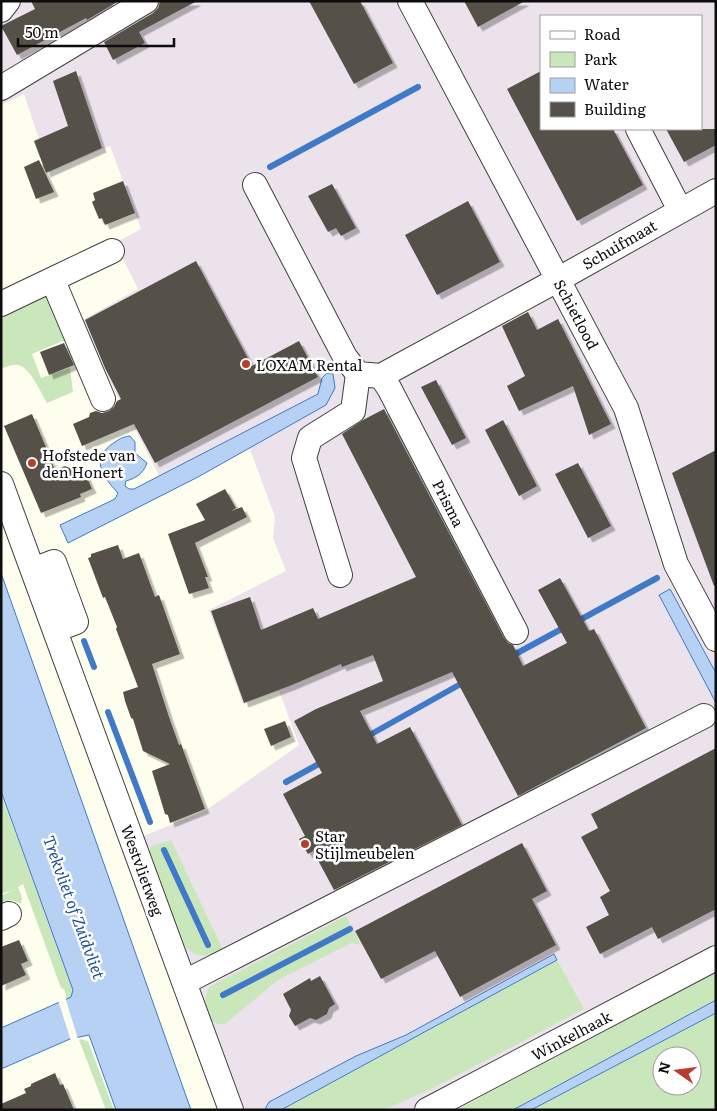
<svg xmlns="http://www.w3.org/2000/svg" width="717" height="1111" font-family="Literata,serif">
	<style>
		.industrial { fill: #ece2eb; fill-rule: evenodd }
		.green { fill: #c9e7ba; fill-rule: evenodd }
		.water { fill: #b6d1f3; stroke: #4079c7 }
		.pier { fill: #fefeef }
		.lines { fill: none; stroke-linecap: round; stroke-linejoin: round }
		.stream { stroke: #4079c7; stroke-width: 6 }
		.building { fill: #55514a; filter: url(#shadow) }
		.minor-casing { stroke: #404040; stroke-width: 26 }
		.minor { stroke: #fff; stroke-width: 24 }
		.poi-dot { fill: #b73e2c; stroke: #fff; stroke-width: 2 }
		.labels { text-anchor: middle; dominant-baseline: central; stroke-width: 5; stroke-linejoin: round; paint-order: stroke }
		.street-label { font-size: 15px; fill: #0d0d0d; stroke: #fff }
		.poi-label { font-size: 15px; fill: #0d0d0d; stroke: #fff; text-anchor: start }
		.water-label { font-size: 16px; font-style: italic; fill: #1d4d99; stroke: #fff }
	</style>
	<defs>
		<filter id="shadow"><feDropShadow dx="4.5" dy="4.5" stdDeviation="0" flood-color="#0004"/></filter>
	</defs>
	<rect width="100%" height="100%" fill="#fefeef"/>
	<path class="industrial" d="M1,1H716V968L444,1110H241L143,836L205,811L299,745L279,691L243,704L209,610L286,571L273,538L275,517L246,439L162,481L79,322L138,289L115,243L141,229L110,146L50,172L24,94L1,105ZM541,16H701V129H541Z"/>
	<path class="green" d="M45,291L62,325L65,340L32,354L41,378L70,368L73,392L47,403C41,393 30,366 17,365C12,364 6,367 1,369V312Z
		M1,793L73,990L71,997L67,999L64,989L61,988L23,884L18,887L22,898L21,904L12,900L1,902V896L13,890L1,894Z
		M171,840L223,950C204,957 196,960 182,942L149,851L152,846Z
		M346,916L361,945L351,943L278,980L225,1024H218L210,1020L204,1003L209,987Z
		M557,960L584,1009L431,1089L383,1110H281Z
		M716,972V1000L513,1110H456Z
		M716,1013V1110H531ZM662,1056H692V1086H662Z
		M80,1039L88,1041L114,1110H106L79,1040Z"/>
	<path class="water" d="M327,373L333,374L335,388L326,405L198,477L68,543L60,525L115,499L118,493C101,475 90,458 115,442C121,438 123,437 130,436L135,442V453L147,463C143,474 136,478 126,481L125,486L129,489H134L318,394L322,378Z
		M1,573L191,1110H116L89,1035L70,1039L1,1069V1028L71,997L73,990L1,791Z
		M670,589L716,673V703L659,595Z
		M554,954L557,960L281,1110H266V1107L269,1102L356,1056L406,1035Z
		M716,1000V1013L531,1110H513Z"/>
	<path class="pier" d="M65,997L78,1039L71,1041L58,1000Z"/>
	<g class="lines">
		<path class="stream" d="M270,167L418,87
			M576,622L657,578
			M84,641L94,667
			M510,657L567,626
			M108,712L150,822
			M366,737L466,681
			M286,782L324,761
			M164,850L208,945
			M223,995L350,929"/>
	</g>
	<path class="building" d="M31,1H119L87,20L86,18L17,55L1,26L35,9Z
		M160,1H197L139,32L145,43L113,60L104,42L153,13L158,8Z
		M309,1H360L393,63L354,84Z
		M464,1H525L478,27Z
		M76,71L102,148L46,173L34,141L68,126L53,81Z
		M541,71V129H613L643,185L577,221L507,89Z
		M666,129H716V145L684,162Z
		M39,160L54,192L36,199L24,167Z
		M123,181L135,213L105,225L102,218L99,219L92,202L95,200L93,193Z
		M332,184L356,228L341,236L336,228L328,232L308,196Z
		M468,201L500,262L437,295L405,235Z
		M196,261L252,366L299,341L318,377L155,463L134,424L82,446L73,424L89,417L90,413L96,411L102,413L109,411L114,407L117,401L121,399L105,368L85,320Z
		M528,312L537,330L558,319L611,424L589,435L573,386L519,411L507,386L525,376L502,326Z
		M64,343L74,365L49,375L40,352Z
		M436,380L466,438L452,445L421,387Z
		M384,409L504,638L508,643L513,645L523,666L567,643L538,590L560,578L589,631L594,629L646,728L518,796L452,672L360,711L377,744L410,727L462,825L334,890L313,851L308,854L299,839L305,836L283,794L322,773L294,721L316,709L383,681L373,655L342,667L341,664L292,685L244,703L211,611L250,597L261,630L313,608L318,619L416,577L342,434L363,420Z
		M32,414L51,459L49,460L51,461L55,470L65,466L86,475L92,489L80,494L81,497L41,513L4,426Z
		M503,420L537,486L519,496L485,430Z
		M716,450V586H714L672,473Z
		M578,463L611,526L588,538L555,474Z
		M225,489L236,508L231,511L242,507L247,517L195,543L208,577H205L209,588L189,594L168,534L205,520L196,504Z
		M118,545L123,559L139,553L155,597L159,595L180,654L152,664L169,717L179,745L181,744L205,809L170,823L168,815L165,814L152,771L170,764L143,751L133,719L131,718L125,701L123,692L138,687L116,629L117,627L105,597L103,598L88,558L91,557V554Z
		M285,721L291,737L271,746L264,729Z
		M716,748V909L658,939L652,927L600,954L586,927L609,915L600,897L610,891L581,837L598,828L591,814Z
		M522,843L547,891L532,899L556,945L460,997L435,951L381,979L355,931Z
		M19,940L28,961L21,964L26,975L1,986V947Z
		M320,976L335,1004L329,1008L327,1014L316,1020L310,1018L295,1026L289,1016L291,1010L283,994L310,978L311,981Z
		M55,1073L60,1085L63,1084L74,1110H1V1104L26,1093L24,1089L31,1086V1084Z"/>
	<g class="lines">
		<g class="minor-casing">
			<path id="minor" d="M410,1L626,408L676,564L716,639
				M1,10L8,1
				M1,88L146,1
				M638,129L680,210
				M255,185L345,357L358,374L381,376L559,279L716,191
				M49,281L112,251
				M1,304L49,281L56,288L103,399
				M381,376L389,388L516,632
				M1,484L231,1110
				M33,570L54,562L76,622L55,630
				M340,575L304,458L310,438L353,411L358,374
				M1,918L9,914
				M185,982L704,716
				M427,1110L716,958"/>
		</g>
		<use href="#minor" class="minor"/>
	</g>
	<g class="poi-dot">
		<circle cx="246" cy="364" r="5"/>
		<circle cx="32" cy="463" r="5"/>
		<circle cx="305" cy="844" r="5"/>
	</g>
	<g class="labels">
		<g class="street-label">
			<text transform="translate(619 244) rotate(-30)">Schuifmaat</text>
			<text transform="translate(577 314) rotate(62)">Schietlood</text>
			<text transform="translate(449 503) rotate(63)">Prisma</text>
			<text transform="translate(143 870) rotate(70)">Westvlietweg</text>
			<text transform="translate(571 1035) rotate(-28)">Winkelhaak</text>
		</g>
		<g class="poi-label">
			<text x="256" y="364">LOXAM Rental</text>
			<text x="42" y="454">Hofstede van<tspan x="42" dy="17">den Honert</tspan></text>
			<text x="315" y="835">Star<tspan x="315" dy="17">Stijlmeubelen</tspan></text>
		</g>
		<g class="water-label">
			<text transform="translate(75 907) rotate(70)">Trekvliet of Zuidvliet</text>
		</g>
	</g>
	<rect width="717" height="1111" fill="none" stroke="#0d0d0d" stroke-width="5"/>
	<rect x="540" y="15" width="162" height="115" fill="#ffffff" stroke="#9e9e9e"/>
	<rect x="550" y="31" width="25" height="8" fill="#ffffff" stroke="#9e9e9e"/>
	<text x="584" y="40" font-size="15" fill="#0d0d0d">Road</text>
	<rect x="550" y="52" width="25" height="15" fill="#c9e7ba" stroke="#9e9e9e"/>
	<text x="584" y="65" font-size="15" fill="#0d0d0d">Park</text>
	<rect x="550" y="78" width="25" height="15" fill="#b6d1f3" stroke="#9e9e9e"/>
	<text x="584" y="90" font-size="15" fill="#0d0d0d">Water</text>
	<rect x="550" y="102" width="25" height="15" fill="#55514a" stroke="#9e9e9e"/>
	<text x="584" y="115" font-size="15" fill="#0d0d0d">Building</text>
	<g transform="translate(677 1071) rotate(284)"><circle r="24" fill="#ffffff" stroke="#9e9e9e"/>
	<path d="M0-4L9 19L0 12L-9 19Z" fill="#b73e2c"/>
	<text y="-8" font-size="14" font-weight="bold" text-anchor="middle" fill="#0d0d0d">N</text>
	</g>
	<path d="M18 38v8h156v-8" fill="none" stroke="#0d0d0d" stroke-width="2.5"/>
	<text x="25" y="38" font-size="15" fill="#0d0d0d" stroke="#ffffff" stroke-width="4" paint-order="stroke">50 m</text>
</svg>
